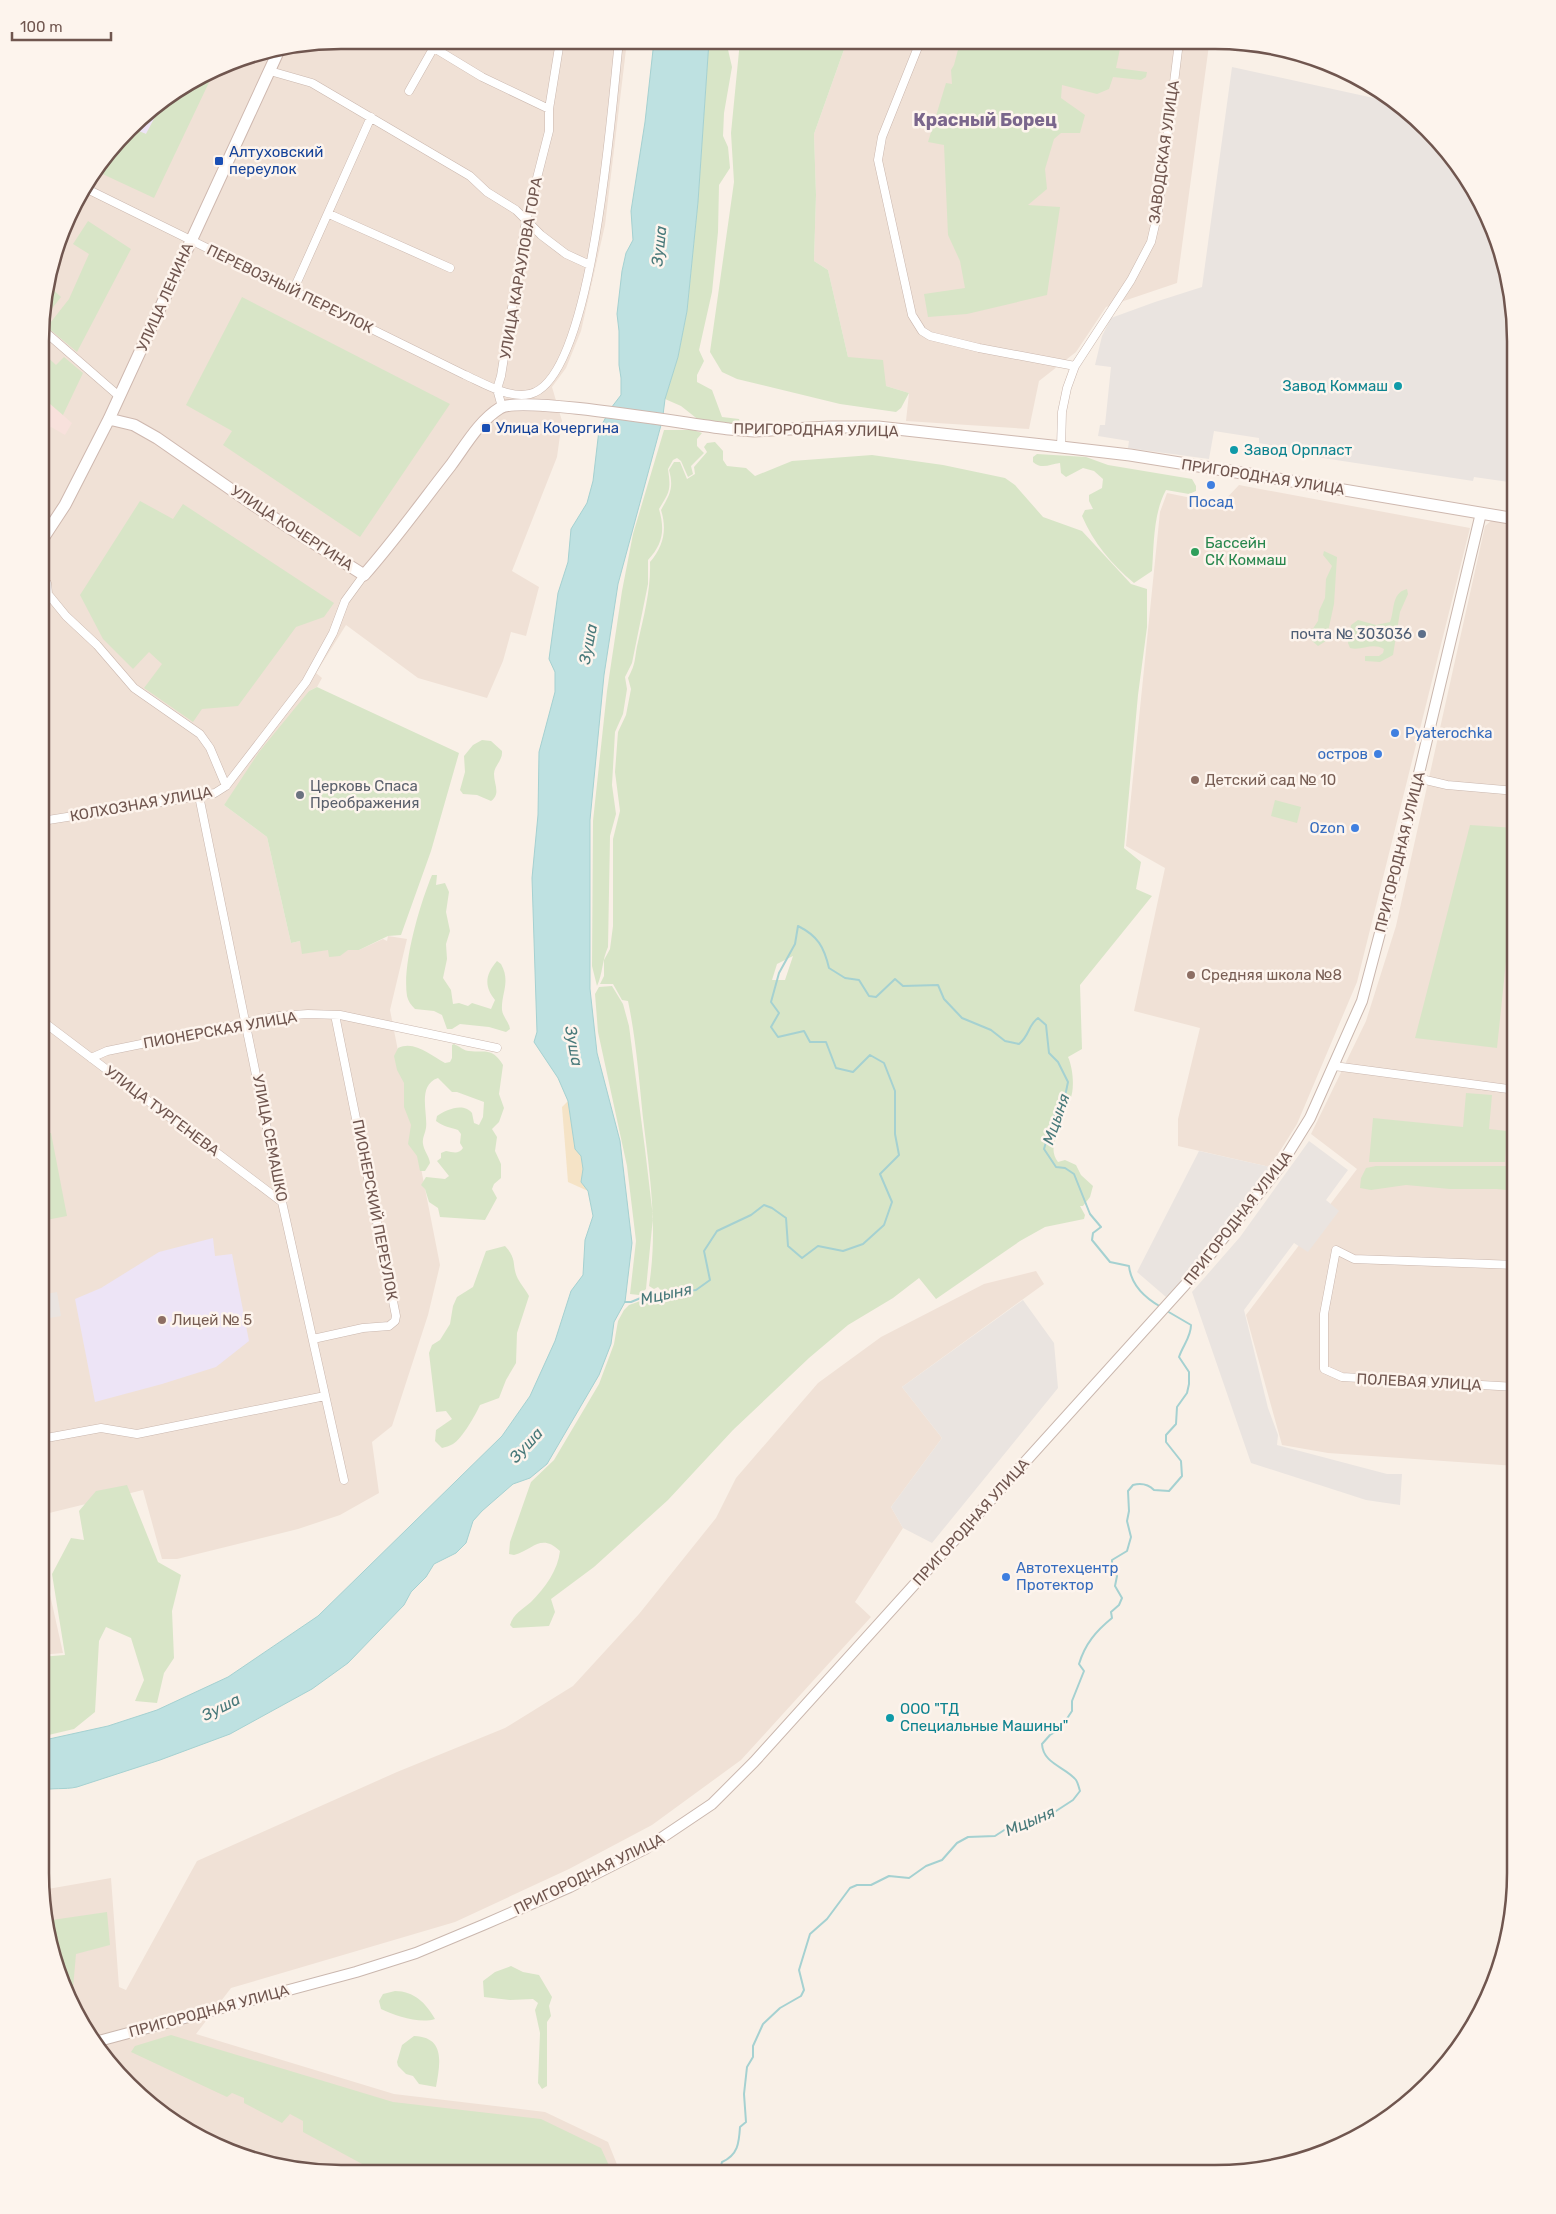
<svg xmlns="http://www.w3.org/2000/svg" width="1556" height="2214" font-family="Rubik,sans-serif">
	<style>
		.residential { fill: #f0e1d6 }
		.commercial { fill: #f8e1dc }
		.industrial { fill: #eae4e0 }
		.education { fill: #ede4f6 }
		.green { fill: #d8e5c7; fill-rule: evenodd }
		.sand { fill: #f5e3c6 }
		.water { fill: #bee1e1; stroke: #a5d1d1 }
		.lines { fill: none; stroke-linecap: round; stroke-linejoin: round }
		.stream { stroke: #a5d1d1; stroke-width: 2 }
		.minor-casing { stroke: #cab7ae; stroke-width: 9 }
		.tertiary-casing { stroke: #cab7ae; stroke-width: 12 }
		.secondary-casing { stroke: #ceb8af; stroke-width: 13 }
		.minor { stroke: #fff; stroke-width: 8 }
		.tertiary { stroke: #fff; stroke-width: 10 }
		.secondary { stroke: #fff; stroke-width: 11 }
		.transit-dot { fill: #1a4fb4; stroke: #fdf4ed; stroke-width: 2 }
		.culture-dot { fill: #0f9aa8; stroke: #fdf4ed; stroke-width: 2 }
		.shop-dot { fill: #3f7fe0; stroke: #fdf4ed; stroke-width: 2 }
		.leisure-dot { fill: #2e9e5b; stroke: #fdf4ed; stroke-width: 2 }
		.service-dot { fill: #5c6f8a; stroke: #fdf4ed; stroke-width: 2 }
		.education-dot { fill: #8d6e63; stroke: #fdf4ed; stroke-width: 2 }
		.worship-dot { fill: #6b7280; stroke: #fdf4ed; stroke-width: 2 }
		.labels { text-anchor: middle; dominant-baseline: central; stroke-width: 5; stroke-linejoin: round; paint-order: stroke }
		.transit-label { font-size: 15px; fill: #164399; stroke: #fdf4ed; text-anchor: start }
		.street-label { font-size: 15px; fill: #70564f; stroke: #fdf4ed }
		.culture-label { font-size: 15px; fill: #0d838f; stroke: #fdf4ed; text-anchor: start }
		.shop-label { font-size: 15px; fill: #366cbe; stroke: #fdf4ed; text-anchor: start }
		.leisure-label { font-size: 15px; fill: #27864d; stroke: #fdf4ed; text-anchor: start }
		.service-label { font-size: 15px; fill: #4e5e75; stroke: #fdf4ed; text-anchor: end }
		.education-label { font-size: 15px; fill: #785e54; stroke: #fdf4ed; text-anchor: start }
		.worship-label { font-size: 15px; fill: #5b616d; stroke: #fdf4ed; text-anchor: start }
		.water-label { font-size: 16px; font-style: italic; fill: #48797a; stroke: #fdf4ed }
		.quarter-label { font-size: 18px; font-weight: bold; fill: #7a668c; stroke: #fdf4ed }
		.rim { fill: none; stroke: #70564f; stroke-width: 2.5 }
	</style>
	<rect width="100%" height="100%" fill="#f9f0e7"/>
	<path class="residential" d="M340,40L627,41L605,225L581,331L566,368L552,387L562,421L557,457L512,571L539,587L526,636L511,632L503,661L487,698L418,678L346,625L316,673L322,678L317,687L309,691L224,805L267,837L291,943L300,941L328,950H359L383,939L387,941L388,936L407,939L390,1010L440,1265L428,1315L392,1426L372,1442L379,1493L340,1515L298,1529L177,1559H162L143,1490L41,1515L43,301L80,190L143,114L244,56Z
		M847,41L1255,43L1272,47L1270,55L1209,45L1177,283L1106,307L1076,352L1039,381L1029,429L906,421L909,393L886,386L848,357L828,270L814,261L816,195L814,134Z
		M1239,485L1470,528L1357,982L1297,1124L1270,1167L1178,1146V1119L1200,1028L1134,1011L1165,868L1126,846L1160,512L1167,493L1221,504Z
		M1500,520L1516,523V1466L1328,1453L1282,1445L1246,1315L1357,1169L1311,1134L1366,1021L1396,926L1485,526L1491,521Z
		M1036,1271L1044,1284L902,1387L942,1438L891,1507L903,1528L855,1602L871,1617L741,1760L652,1825L569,1869L455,1922L231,1988L196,2034L394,2094L545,2112L608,2142L620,2172L302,2171L226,2151L158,2112L114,2071L71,2006L46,1932L42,1890L111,1878L119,1987L126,1990L197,1861L397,1772L505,1728L573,1686L639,1614L716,1518L736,1478L818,1383L881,1337L984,1284Z
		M41,1554L63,1653L40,1655Z"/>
	<path class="commercial" d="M42,397L72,423L65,435L51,427L42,433Z"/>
	<path class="industrial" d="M1232,67L1401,104L1442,143L1485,208L1510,282L1516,340V483L1474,477L1473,481L1297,454L1285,452V448L1259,443V438L1214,431L1209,459L1128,448L1129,441L1098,436L1100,425H1105L1111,367L1095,365L1102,336L1111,318L1155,302L1202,287Z
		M1309,1141L1348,1170L1326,1200L1339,1211L1308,1252L1294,1243L1244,1310L1268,1408L1278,1435L1277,1445L1387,1474H1402L1400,1505L1366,1500L1251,1463L1192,1292L1240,1237Z
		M1199,1151L1270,1167L1228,1231L1166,1297L1137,1272Z
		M57,1292L61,1316L50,1318L46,1294Z
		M1023,1300L1054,1343L1058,1388L932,1543L903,1528L891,1507L942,1438L902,1387Z"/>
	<path class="education" d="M163,102L146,134L131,128L143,114Z
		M213,1238L215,1256L232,1254L249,1341L216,1367L162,1384L95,1402L75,1299L101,1288L159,1252Z"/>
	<path class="green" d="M709,41H726L732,67L724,113L723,136L728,147L730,168L719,185L718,232L712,292L699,350L704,361L697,375V382L712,390L722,417L739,419L741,425L700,421L681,406L665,399L678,357L687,311L698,202Z
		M740,41H847L814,134L816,195L814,261L828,270L848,357L883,360L886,386L909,393L901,408L896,412L840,404L737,379L722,372L710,352L734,182L731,133Z
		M960,42H1129L1121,44L1116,68L1147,72L1146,77L1141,80L1113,77L1109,89L1097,94L1062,85L1061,98L1085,115L1080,133H1061L1054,139L1045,169L1047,189L1028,205L1060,207L1047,295L967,314L928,317L924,294L965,288L960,261L948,235L944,145L928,142L946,83L952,84L951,70L954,65Z
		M213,74L154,198L96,171L131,128L146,134L163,102Z
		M88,221L131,249L77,352L47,327L69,299L89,254L73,244Z
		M48,285L61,297L50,311L43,305Z
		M242,297L450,404L360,537L223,445L232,431L186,405Z
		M43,353L56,365L64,357L83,373L63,415L42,397Z
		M664,430H693L702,433L697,439V446L704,453L691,466L693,474L688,477L681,461L677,458L673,460L668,469C671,490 670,491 659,509C665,530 663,544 648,560V584L632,663L625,677L627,689L623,714L615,732L612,785L616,814L610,836L608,947C602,960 603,973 597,986L592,966L593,821L607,691L622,591L633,534Z
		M715,442L723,451V460L727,466L746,468L755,476L792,461L872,455L943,465L1005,478L1015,485L1043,517L1082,531L1131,584L1147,589V627L1138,695L1124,848L1141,862L1136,889L1152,896L1080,985L1082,1049L1068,1057C1073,1068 1075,1089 1070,1100C1067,1108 1060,1113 1057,1120C1060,1137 1047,1147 1058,1162L1065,1160L1076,1165L1081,1175L1093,1186L1090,1197L1083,1206H1080L1085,1215L1084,1219L1045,1227L1020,1241L936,1299L919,1278L893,1298L848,1325L809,1358L733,1430L668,1500L594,1567L551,1599L555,1612L549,1626L513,1628L510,1625C513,1614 523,1609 531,1602C545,1588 558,1570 560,1551C541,1533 534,1549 514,1555L509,1554L510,1542L531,1482L554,1460L599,1384L614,1344L618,1321L624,1310L629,1305L646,1299H668L658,1287L654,1289L649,1286C658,1228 650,1176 643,1118C639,1079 636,1039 628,1001L622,1000L613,984H600L604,976V960L610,949L613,926V839L620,811L615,772L618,732L626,715L631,689L628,678C637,662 634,658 638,642C644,615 651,589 650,562C664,546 667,529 661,510C670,494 674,488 669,470L674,462H680L687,479L695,474L694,467L707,452L704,447L707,443ZM793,956L785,980H772L777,964Z
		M1037,454L1086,457L1108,465L1192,479L1196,486V491L1189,494L1166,490C1153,514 1154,545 1152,571L1134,583C1112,565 1093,542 1082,516L1085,510L1093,509L1089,501V495L1102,488L1103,479L1094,471L1083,468L1066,477L1061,473L1060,463C1050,464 1042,470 1033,462V457Z
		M140,501L173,519L183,504L334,603L324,617L296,627L238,706L202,709L193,722L144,688L162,664L149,652L133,669L103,639L80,595Z
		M1324,551L1337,557L1334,604L1326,641L1318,646L1311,640L1310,633L1318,621L1319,611L1325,598L1326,579L1332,566L1323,555Z
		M1407,589L1408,594L1400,612L1393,655L1380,662L1365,661V656H1379L1383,653L1384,649C1372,642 1362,651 1350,648L1348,643L1351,625L1358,620L1376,625L1390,622C1395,610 1391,593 1407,589Z
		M317,687L459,753L431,851L401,935L388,936L359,950H348L340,956L329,957L328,950L302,954L300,941L291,943L267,837L224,805L259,752L309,691Z
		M482,740L491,741L502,751C503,760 494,766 494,774C494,784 501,794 491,801L477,795L463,794L460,790L465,772L464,756L473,745Z
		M1275,800L1301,807L1297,823L1271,816Z
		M1470,825L1516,828V865L1497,1048L1415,1038Z
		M432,875H437L436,885L445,883L449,892L446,912L450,931L446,944L447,959L443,978L451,990L453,1004L459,1003L468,1006L472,1003L491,1009L495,1000C484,986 485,975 497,961L501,964C511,982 501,993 502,1010C503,1017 509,1022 510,1029L506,1032L489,1027L460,1024L452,1029H447L442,1015L434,1011L415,1009C411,1005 408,1001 407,996C402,964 420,904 432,875Z
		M612,986L623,1004L629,1026L645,1149L653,1217L646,1289L639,1295L630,1294L636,1241L627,1166L598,1032L595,994L599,987Z
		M454,1044C459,1046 464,1051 469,1051C486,1053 492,1047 503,1065L499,1094L504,1108L499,1122L492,1129L497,1137L495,1151L501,1164V1178L494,1184L492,1189L497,1198L485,1220L440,1217L438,1208L429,1202L425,1189L421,1185L426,1177L445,1179L449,1176L437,1161L441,1158V1153L446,1151C453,1152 458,1155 463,1148L460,1143L461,1134L458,1130C450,1127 444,1127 436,1121L437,1116C446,1110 463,1102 472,1113L474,1123L479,1125L483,1117L484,1102L457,1092H452L438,1078C417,1085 428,1113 426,1128C425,1134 422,1138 423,1144C424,1151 429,1156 430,1163L425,1171H420L417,1156L408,1144L411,1125L404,1107V1083L397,1070L394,1056L398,1048C415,1040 431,1056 445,1063L450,1062L452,1058V1045Z
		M1466,1093L1492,1095L1489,1129L1507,1131L1505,1162H1369L1373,1118L1463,1127Z
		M51,1133L67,1216L41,1221V1134Z
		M1376,1166H1516V1191L1497,1189H1450L1406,1185L1371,1190L1360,1188L1361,1178L1366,1168Z
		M505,1246C518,1260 511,1265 518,1279C521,1285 526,1290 529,1296L517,1333L516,1363L506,1380L499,1398L480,1405C476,1414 462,1439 453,1444C450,1446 445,1447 442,1448L435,1441L436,1430L452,1419L446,1411L436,1412L429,1353L432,1345L440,1340L450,1324L453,1306L457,1297L473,1287L486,1251Z
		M127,1485L158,1562L181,1575L172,1611L174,1658L164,1673L157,1703L135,1701L144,1680L131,1638L106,1627L99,1641L95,1712L74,1729L40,1737V1657L65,1655L52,1574L71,1538L84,1540L79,1511L96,1491Z
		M107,1912L110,1945L76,1954L72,2000H69L46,1932L45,1921Z
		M511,1966L523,1972L539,1975L552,1997L549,2006L551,2016L547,2022V2086L542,2089L538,2083L540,2033L535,2010L538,2003L533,1999L510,2000L484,1997L483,1981L495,1972Z
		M395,1991C414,1991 426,2003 435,2019C420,2024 395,2016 381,2009L379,2001L383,1994Z
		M171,2035L393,2102L541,2119L601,2148L612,2172H377L303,2132V2121L290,2114L282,2123L244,2103V2098L232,2093L227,2097L131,2052L135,2046Z
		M414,2036C446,2037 440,2064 436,2087L419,2084L413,2076L406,2074L398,2066L397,2062L402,2045Z"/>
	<path class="sand" d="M568,1101L575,1149L581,1156L584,1169L581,1182L588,1191L568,1182L562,1107Z"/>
	<path class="water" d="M654,41H709L698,202L687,311L678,357L665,399L663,415L611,408L621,395V378L619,365V331L617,314L622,271L626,253L633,240L631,211L645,122Z
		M606,417L661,425L618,584L604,675L590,820V989L597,1053L620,1141L632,1243L625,1302L614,1322L611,1344L599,1375L547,1464L530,1478L513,1484L482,1511L473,1521L466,1543L456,1553L434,1564L426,1577L411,1592L404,1605L348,1663L312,1689L230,1734L160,1760L77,1787C64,1790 53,1787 40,1791V1741L108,1726L157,1710L228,1677L318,1616L502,1436L530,1396L555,1341L571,1291L583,1275L585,1240L593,1216L588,1191L581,1182L583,1169L581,1156L575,1149L568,1101L558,1078L534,1042L537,1032L532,878L538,815L539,752L555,692V672L549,659L558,593L568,562L571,529L587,503L593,481L599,430Z"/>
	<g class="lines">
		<path class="stream" d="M625,1302H631L648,1295L696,1290L710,1280L704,1251L717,1231L751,1215L764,1205L772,1208L786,1218L788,1246L802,1258L818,1246L843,1251L863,1244L884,1225L892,1202L880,1174L899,1155L895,1134V1091L884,1063L870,1055L853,1072L836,1068L826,1042H810L804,1031L778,1037L771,1027L779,1013L771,1002L779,973L795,944L798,926C818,936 824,947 829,968L845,978L859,980L869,996L876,997L895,979L903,986L938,985L944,999L962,1018L991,1030L1005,1041L1019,1044C1030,1035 1028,1025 1038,1018L1046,1025L1049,1053L1058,1062L1068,1082L1064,1101L1053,1118L1044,1149L1056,1167L1065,1168L1074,1174L1090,1214L1101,1227L1093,1233L1092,1240L1110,1262L1129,1266C1131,1285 1145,1298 1161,1307
			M719,2173L722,2162C738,2155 739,2143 740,2127L746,2122L744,2094L747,2067L753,2057V2046L763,2024L780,2008L801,1996L804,1990L799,1970L810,1934L827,1919L850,1888L857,1885H871L889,1876L909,1878L926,1866L942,1860L957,1843L968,1837L995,1836L1012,1825L1053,1813L1073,1800L1080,1791C1079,1788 1078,1783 1076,1780C1066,1767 1043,1764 1042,1744L1050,1735L1060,1729L1072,1711V1701L1084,1671L1079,1664C1085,1644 1096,1631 1112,1618L1111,1612L1119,1605L1122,1598L1115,1586L1117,1576L1112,1567V1560L1127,1551L1131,1537L1127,1521L1129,1511L1128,1491L1133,1485C1141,1483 1148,1484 1154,1490L1169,1491L1182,1476L1181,1461L1166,1442V1435L1176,1424L1177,1407L1187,1393L1189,1384V1372L1179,1357C1183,1345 1191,1337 1191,1325L1167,1311"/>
		<g class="minor-casing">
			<path id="minor" d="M421,40L482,77L549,109
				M920,42L882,137L878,160L912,315L922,331L930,336L979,348L1075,366
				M270,71L312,83L470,176L487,192L516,210L541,235L566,254L590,265
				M409,91L438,40
				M83,187L465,375C483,383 509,399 530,394C594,379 612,100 619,41
				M329,214L450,268
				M293,291L371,117
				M43,330L120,397
				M502,407L497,389L501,376L526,221L549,131V109L560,41
				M1061,447L1062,412L1067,388L1075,366L1131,280L1151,242L1158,212L1179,42
				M42,579L47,583L48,594L66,616L97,645L134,688L200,734L210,748L226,786
				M1417,778L1447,785L1516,791
				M199,796L282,1202L344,1480
				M42,821L199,796L215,793L226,786L306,682L333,633L345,601L364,575
				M41,1020L282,1202
				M91,1058L107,1051L279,1016L308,1014L340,1015L497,1048
				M1334,1066L1516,1090
				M313,1339L363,1328L389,1326L395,1321L396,1316L335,1015
				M1516,1387L1342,1377L1324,1369V1314L1336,1250L1354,1259L1516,1265
				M41,1439L101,1428L137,1434L325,1396"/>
		</g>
		<g class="tertiary-casing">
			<path id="tertiary" d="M95,2042L356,1972L416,1953L483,1925L570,1887L645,1849L712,1804L754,1762L1194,1275L1279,1168L1310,1118L1362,1001L1390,895L1481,513"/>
		</g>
		<g class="secondary-casing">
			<path id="secondary" d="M109,419L134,425L157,438L252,504L364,575C395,540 422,502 451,465C465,446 479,421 500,408C523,395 693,425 729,429L754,431L829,427H878L1061,447L1130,455L1261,476L1516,519
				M42,540L65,505L109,419L279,50"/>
		</g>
		<use href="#minor" class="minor"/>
		<use href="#tertiary" class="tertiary"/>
		<use href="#secondary" class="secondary"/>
	</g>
	<g class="transit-dot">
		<rect x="214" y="156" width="10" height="10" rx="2.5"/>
		<rect x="481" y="423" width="10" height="10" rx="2.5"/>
	</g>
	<g class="culture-dot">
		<circle cx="1398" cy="386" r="5"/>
		<circle cx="1234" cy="450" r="5"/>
		<circle cx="890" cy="1718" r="5"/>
	</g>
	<g class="shop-dot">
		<circle cx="1211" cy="485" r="5"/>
		<circle cx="1395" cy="733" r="5"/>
		<circle cx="1378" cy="754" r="5"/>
		<circle cx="1355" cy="828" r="5"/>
		<circle cx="1006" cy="1577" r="5"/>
	</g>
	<circle class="leisure-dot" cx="1195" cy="552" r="5"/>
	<circle class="service-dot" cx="1422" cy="634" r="5"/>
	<g class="education-dot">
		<circle cx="1195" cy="780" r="5"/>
		<circle cx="1191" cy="975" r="5"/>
		<circle cx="162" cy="1320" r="5"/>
	</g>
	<circle class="worship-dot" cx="300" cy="795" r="5"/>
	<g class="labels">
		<g class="transit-label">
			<text x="229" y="152">Алтуховский<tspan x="229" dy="17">переулок</tspan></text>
			<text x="496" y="428">Улица Кочергина</text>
		</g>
		<g class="street-label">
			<text transform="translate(1164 152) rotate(-82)">ЗАВОДСКАЯ УЛИЦА</text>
			<text transform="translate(521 268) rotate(-80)">УЛИЦА КАРАУЛОВА ГОРА</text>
			<text transform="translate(290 289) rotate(26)">ПЕРЕВОЗНЫЙ ПЕРЕУЛОК</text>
			<text transform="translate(165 297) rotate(-66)">УЛИЦА ЛЕНИНА</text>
			<text transform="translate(816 430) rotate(1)">ПРИГОРОДНАЯ УЛИЦА</text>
			<text transform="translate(1263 477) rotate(9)">ПРИГОРОДНАЯ УЛИЦА</text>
			<text transform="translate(292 528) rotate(33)">УЛИЦА КОЧЕРГИНА</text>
			<text transform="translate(141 804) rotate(-10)">КОЛХОЗНАЯ УЛИЦА</text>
			<text transform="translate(1400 852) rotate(-76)">ПРИГОРОДНАЯ УЛИЦА</text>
			<text transform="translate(220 1030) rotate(-10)">ПИОНЕРСКАЯ УЛИЦА</text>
			<text transform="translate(162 1111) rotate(37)">УЛИЦА ТУРГЕНЕВА</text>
			<text transform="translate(270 1138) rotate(79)">УЛИЦА СЕМАШКО</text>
			<text transform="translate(375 1210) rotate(79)">ПИОНЕРСКИЙ ПЕРЕУЛОК</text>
			<text transform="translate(1238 1218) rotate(-52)">ПРИГОРОДНАЯ УЛИЦА</text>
			<text transform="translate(1419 1382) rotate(3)">ПОЛЕВАЯ УЛИЦА</text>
			<text transform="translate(971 1522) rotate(-48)">ПРИГОРОДНАЯ УЛИЦА</text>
			<text transform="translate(589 1874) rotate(-26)">ПРИГОРОДНАЯ УЛИЦА</text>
			<text transform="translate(209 2011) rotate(-15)">ПРИГОРОДНАЯ УЛИЦА</text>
		</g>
		<g class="culture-label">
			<text x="1388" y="386" text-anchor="end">Завод Коммаш</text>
			<text x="1244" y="450">Завод Орпласт</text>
			<text x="900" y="1709">ООО "ТД<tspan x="900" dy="17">Специальные Машины"</tspan></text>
		</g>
		<g class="shop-label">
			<text x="1211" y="502" text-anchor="middle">Посад</text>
			<text x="1405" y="733">Pyaterochka</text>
			<text x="1368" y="754" text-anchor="end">остров</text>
			<text x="1345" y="828" text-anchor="end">Ozon</text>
			<text x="1016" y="1568">Автотехцентр<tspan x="1016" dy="17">Протектор</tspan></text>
		</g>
		<g class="leisure-label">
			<text x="1205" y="543">Бассейн<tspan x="1205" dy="17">СК Коммаш</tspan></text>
		</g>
		<g class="service-label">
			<text x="1412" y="634">почта № 303036</text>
		</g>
		<g class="education-label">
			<text x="1205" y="780">Детский сад № 10</text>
			<text x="1201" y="975">Средняя школа №8</text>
			<text x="172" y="1320">Лицей № 5</text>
		</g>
		<g class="worship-label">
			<text x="310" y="786">Церковь Спаса<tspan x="310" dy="17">Преображения</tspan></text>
		</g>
		<g class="water-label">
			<text transform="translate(659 246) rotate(-84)">Зуша</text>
			<text transform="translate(588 644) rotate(-79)">Зуша</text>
			<text transform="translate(574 1046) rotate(80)">Зуша</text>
			<text transform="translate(1056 1119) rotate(-71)">Мцыня</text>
			<text transform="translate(666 1294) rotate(-12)">Мцыня</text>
			<text transform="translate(526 1445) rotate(-47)">Зуша</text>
			<text transform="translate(221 1707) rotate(-27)">Зуша</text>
			<text transform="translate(1030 1821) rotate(-23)">Мцыня</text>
		</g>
		<g class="quarter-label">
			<text x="985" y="120">Красный Борец</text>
		</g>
	</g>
	<path d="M0 0H1556V2214H0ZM341 49H1215A292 292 0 0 1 1507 341V1873A292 292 0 0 1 1215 2165H341A292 292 0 0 1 49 1873V341A292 292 0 0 1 341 49Z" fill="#fdf4ed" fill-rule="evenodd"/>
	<path class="rim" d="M341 49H1215A292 292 0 0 1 1507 341V1873A292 292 0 0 1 1215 2165H341A292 292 0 0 1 49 1873V341A292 292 0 0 1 341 49Z"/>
	<path d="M12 32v8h99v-8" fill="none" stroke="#70564f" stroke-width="2.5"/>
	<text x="20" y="32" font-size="15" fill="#70564f" stroke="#fdf4ed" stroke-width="4" paint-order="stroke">100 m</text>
</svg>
